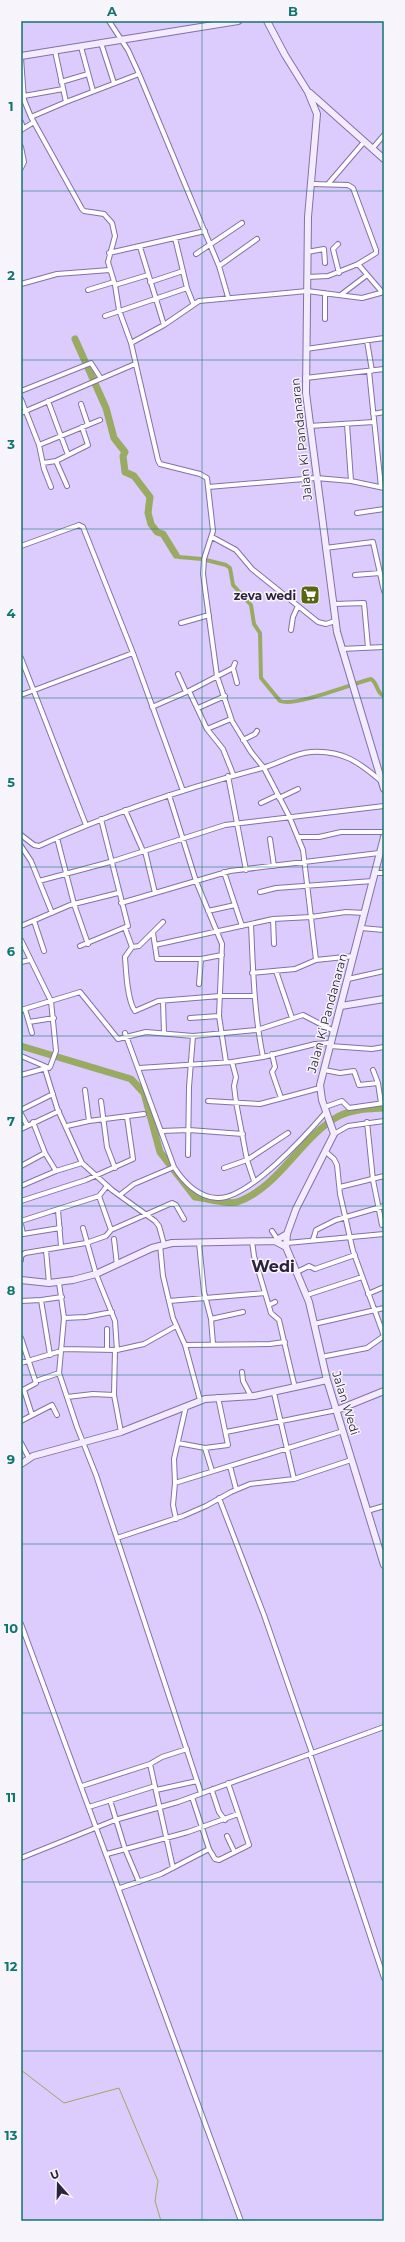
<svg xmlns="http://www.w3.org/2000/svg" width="405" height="2242" font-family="Montserrat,sans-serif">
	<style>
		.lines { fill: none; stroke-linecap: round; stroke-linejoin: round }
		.stream { stroke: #99aa63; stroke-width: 1 }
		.canal { stroke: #99aa63; stroke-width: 4 }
		.river { stroke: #99aa63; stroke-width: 7 }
		.street-casing { stroke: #8470a9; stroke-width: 6 }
		.secondary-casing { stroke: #8470a9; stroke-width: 8 }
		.street { stroke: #fff; stroke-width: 4 }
		.secondary { stroke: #f2ecfd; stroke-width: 6 }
		.grid { fill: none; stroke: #0f766e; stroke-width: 1; stroke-opacity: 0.55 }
		.labels { text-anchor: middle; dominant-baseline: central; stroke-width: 3; stroke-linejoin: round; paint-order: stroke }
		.street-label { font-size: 12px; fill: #2b233b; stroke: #f7f5fb }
		.poi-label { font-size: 12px; font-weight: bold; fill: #2b233b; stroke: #f7f5fb; text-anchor: end }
		.district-label { font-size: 16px; font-weight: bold; fill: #2b233b; stroke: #f7f5fb }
		.neatline { fill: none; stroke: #0f766e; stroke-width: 1.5 }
		.grid-label { font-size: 13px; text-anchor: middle; font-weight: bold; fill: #0f766e }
	</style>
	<rect width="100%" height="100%" fill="#dccbfd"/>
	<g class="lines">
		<path class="stream" d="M21,2070L64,2103L119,2088L158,2181L155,2201L161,2221"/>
		<path class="canal" d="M176,555L179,557L202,559L226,565L230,568L233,585L251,605L254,624L260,633L261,678L280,701C296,707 351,684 371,679C378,683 376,693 384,696"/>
		<path class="river" d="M75,339L106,408L114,438L125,452L123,456L125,472L134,476L150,497L148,513L151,524L157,532L163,534L176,555
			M21,1046L131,1079L144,1093L160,1152L195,1197C205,1198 229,1205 237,1202C279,1188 301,1136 339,1116C352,1109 369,1109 384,1108"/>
		<g class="street-casing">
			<path id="street" d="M109,21L128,50L139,74
				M101,43L114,83
				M81,47L93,91
				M55,51L66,102L139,74L219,266L228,297
				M21,58L24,100L31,117L82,209L84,211L104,214L112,223L115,236L108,262L115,285L119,310L131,343L158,460L160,464L200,474L207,478L213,531L204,559L203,574L217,676L232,721L251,752L264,768L289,816L303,850L316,960
				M61,82L88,74
				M24,96L63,89
				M31,117L66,102
				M21,122L23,128
				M21,130L34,122
				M21,147L24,162L21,168
				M372,149L384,135
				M312,184L348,185L353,188L376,250V253L358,264
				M328,184L364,142
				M175,238L187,288L193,303
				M338,244L333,249L339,273
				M140,247L164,325
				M307,252L324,249L325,263
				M109,253L205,231
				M196,254L242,223
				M219,266L257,239
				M307,277L328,276L358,264L382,292
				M150,282L183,271
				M21,284L57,274L110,270
				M115,285L148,275
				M88,290L114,282
				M325,293V319
				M342,294L367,275
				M105,316L187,288
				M367,341L372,371
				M131,343L164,325L199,301L307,291L362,298L384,292
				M306,349L384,338
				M369,371L381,487
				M305,378L384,369
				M21,391L91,363L100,377
				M21,399L39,445L44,469L51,487
				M48,401L68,455
				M81,404L88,425
				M21,413L135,364
				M373,414L384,412
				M347,424L351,481
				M309,426L374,422
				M39,445L100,420
				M56,461L67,486
				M43,463L56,461L88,445L82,427
				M208,487L316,478L351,481L384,488
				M357,513L384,509
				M212,537L236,550L252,569L318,622L326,624L335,621
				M21,546L79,525L83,527L133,653L183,791
				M325,548L373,542L384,591
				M355,575L380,573
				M334,604L364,603L368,647
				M181,623L209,615
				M291,630L293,617L298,606
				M341,649L384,647
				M21,658L86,825
				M233,668L237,683
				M178,674L186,692
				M189,691L207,729L223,749L233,774
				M21,695L133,653
				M152,707L189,691L233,668L235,663
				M198,708L225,696
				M207,729L231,719
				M243,740L255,734L257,731
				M228,776L246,870
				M169,795L196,881L222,944L219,1016L226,1062
				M279,798L298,789
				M261,803L278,795
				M125,810L143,851
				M21,835L34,845L39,846C110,813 186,788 262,768C278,764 294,753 311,752C342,750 359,762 381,781
				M299,837H319L341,832H384
				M57,838L74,904L88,944
				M270,839L274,866
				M21,846L31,861L52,913
				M145,851L155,893
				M224,872L242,926
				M375,873H384
				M39,881L110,862L225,825L384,806
				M260,892L276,888L373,881
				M121,903L230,871L379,853
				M208,911L235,905
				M273,919L274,944
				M34,921L44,951
				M251,924C253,969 254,1013 263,1057
				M21,926L70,905L118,893
				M125,928L132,947L125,957C126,971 127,1000 135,1011L158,1001L220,996H254
				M361,928L384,930
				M153,933L157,959H201L222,955
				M21,940L51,1001L56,1051L50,1067L21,1075
				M155,945L273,919L311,917L346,912L365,913
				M80,946L128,926L101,819
				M132,947L139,946L163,922
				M21,962L30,960
				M276,971L292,1018
				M252,973L295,969L316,960L354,956
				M348,979L384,971
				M199,984L201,959
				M163,1001L164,1033
				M25,1009L32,1033
				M21,1010L80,992L118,1039L146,1032L193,1036L189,1087L188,1155
				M190,1018L219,1016
				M29,1022L54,1018
				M125,1033L174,1167C183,1181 198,1197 217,1198C248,1200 307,1134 326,1112
				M193,1036L257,1030L303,1015L334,1031
				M330,1046L372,1049L384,1047
				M272,1054L275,1067L272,1072L281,1098
				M21,1056L49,1068
				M232,1062L236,1077L234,1086L236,1102L247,1160L254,1181
				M139,1068L232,1062L263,1057L315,1044L330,1043
				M45,1069L57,1108L82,1163L112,1190L155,1221L159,1226L164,1244
				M324,1070L340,1073L354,1071L359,1085L378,1083L381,1103
				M373,1070L378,1083
				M85,1090L89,1121L144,1114
				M101,1101L107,1147L115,1168
				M208,1101L260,1104L320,1088
				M325,1107L342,1101L349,1108L384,1103
				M21,1110L53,1094
				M21,1114L27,1125
				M33,1122L45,1153
				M367,1122L373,1180L382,1225
				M67,1126L89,1121
				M21,1129L59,1111
				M161,1131L189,1130L243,1134
				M334,1134L348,1126L384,1121
				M21,1166L45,1153L56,1171L82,1163
				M224,1168L247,1160L288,1133
				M21,1186L56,1171
				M340,1187L384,1176
				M120,1195L134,1184L174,1167
				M21,1201L86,1180L133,1159L127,1117
				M58,1210L61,1246
				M21,1221L99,1196
				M21,1224L23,1234L60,1228
				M83,1228L96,1274L115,1321L117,1350
				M111,1230L172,1203L176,1205L184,1219
				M272,1231L278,1240
				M114,1239L117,1265
				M313,1240L316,1230L336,1220L384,1206
				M252,1241L254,1256L271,1313L279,1320L295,1388
				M199,1243L204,1292L211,1319L213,1344
				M287,1243L384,1234
				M160,1245L163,1276L173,1318L185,1345L200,1400
				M46,1250L49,1283
				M21,1260V1256L25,1253L86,1243L106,1236L111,1230L99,1196L107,1186
				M297,1272L309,1266L315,1269L355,1255
				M59,1283L64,1318L59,1373L77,1427L96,1475L201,1793
				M368,1294L384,1287
				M307,1295L362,1277
				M41,1300L62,1297
				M21,1301L41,1300L50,1355
				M169,1301L265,1293
				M269,1305L275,1302
				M64,1318L86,1317L112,1312
				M211,1319L243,1312
				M314,1324L384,1308
				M107,1329V1350
				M21,1338L36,1383L21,1391
				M185,1345L270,1344L285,1342
				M61,1349L117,1350L144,1344L176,1326
				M115,1350L114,1395L121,1432
				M321,1357L367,1348L384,1336L353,1251L340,1194L337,1165L334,1159L326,1152
				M21,1363L61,1351
				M242,1372L243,1381L251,1396
				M39,1380L59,1373
				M24,1390L32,1415
				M274,1393L294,1479
				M67,1397L93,1394L114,1395
				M21,1421L52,1405L57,1415
				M226,1432L337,1410
				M21,1443L29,1458
				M178,1443L205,1448L228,1445L218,1397
				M205,1448L212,1471
				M230,1466L236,1489
				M175,1483L343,1431
				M219,1498L264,1615L312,1753
				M367,1511L384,1506
				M176,1519L173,1505L175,1483L174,1459L186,1406
				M117,1538L183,1516L206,1506L231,1492L250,1484L294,1479L351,1460
				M21,1624L241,2221
				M310,1754L384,1978
				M150,1764L173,1868
				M82,1786L150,1764L162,1757L187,1749
				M213,1789L212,1791L219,1812L225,1820
				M156,1790L197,1781
				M192,1797L209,1849L215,1859L219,1860L249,1845L228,1783
				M110,1800L125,1849L139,1882
				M89,1807L155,1786
				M227,1836L234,1851
				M107,1854L188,1832L238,1814
				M21,1858L115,1820L178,1802L384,1727
				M120,1888L161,1874L209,1849"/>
		</g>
		<g class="secondary-casing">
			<path id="secondary" d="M267,21L285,55L308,92L317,114L308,217L306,393L337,632L384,789
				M21,56L238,21
				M310,93L384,159
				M341,1006L384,999
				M287,1234L296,1209L334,1134L322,1100L320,1085L384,837
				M275,1241L287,1234L286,1247L309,1302L327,1380L384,1565
				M21,1280L49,1283L73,1280L96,1274L152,1248L172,1243L275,1241L286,1247
				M337,1410L384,1391
				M21,1464L33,1456L121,1432L205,1399L254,1396L327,1380"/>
		</g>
		<use href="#street" class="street"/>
		<use href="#secondary" class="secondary"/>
	</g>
	<path class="grid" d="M202,21V2221M21,191H384M21,360H384M21,529H384M21,698H384M21,867H384M21,1036H384M21,1206H384M21,1375H384M21,1544H384M21,1713H384M21,1882H384M21,2051H384"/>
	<defs>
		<g id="supermarket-square" transform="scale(1)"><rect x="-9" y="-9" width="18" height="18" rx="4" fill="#57670f" stroke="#f7f5fb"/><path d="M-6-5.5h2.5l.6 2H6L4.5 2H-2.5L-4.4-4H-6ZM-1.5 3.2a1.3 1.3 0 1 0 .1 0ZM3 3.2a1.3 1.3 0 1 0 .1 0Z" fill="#fff"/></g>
	</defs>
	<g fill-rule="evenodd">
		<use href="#supermarket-square" x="310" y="595"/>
	</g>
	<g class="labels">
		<g class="street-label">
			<text transform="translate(301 439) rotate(-96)">Jalan Ki Pandanaran</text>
			<text transform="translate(327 1013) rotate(-75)">Jalan Ki Pandanaran</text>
			<text transform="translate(346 1403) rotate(73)">Jalan Wedi</text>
		</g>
		<g class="poi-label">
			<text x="296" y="595">zeva wedi</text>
		</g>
		<g class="district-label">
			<text x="273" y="1266">Wedi</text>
		</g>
	</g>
	<rect width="405" height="2242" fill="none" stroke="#f7f5fb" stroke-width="44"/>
	<g transform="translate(58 2184) rotate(340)" stroke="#f7f5fb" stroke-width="3" paint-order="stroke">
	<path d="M0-3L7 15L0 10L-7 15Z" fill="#2b233b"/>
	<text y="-6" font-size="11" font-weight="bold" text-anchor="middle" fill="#2b233b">U</text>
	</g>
	<rect x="22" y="22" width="361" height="2198" class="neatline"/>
	<g class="grid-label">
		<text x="112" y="16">A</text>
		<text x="293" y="16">B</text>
		<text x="11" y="111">1</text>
		<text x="11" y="280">2</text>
		<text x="11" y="449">3</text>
		<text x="11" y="618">4</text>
		<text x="11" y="787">5</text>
		<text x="11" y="956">6</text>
		<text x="11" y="1126">7</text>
		<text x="11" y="1295">8</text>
		<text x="11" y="1464">9</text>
		<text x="11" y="1633">10</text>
		<text x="11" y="1802">11</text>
		<text x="11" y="1971">12</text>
		<text x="11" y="2140">13</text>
	</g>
</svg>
